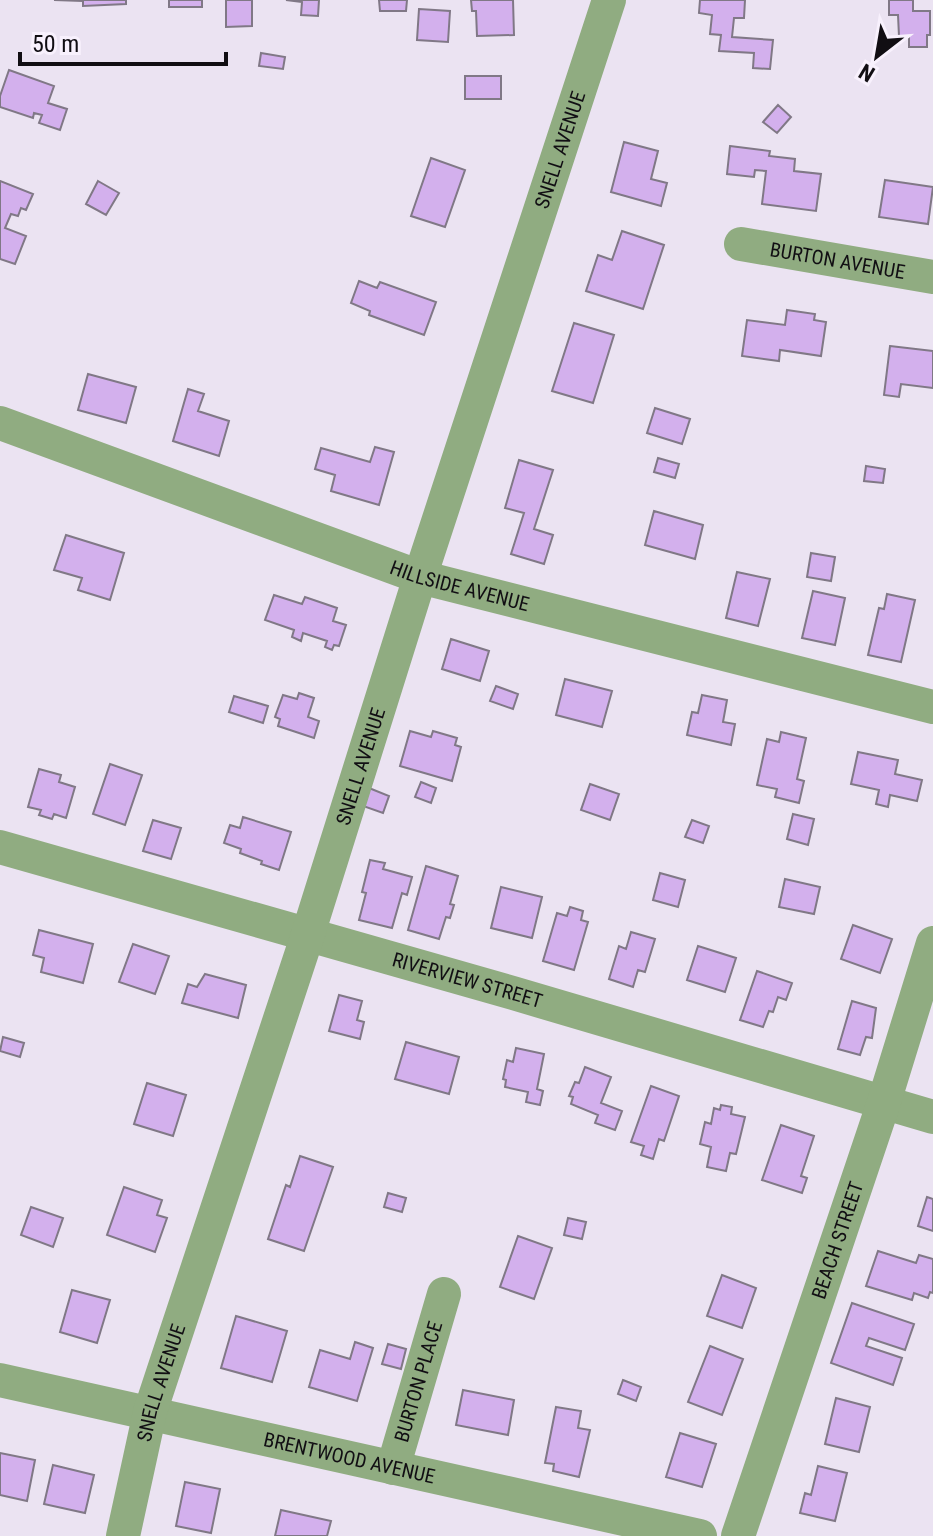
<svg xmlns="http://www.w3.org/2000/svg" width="933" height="1536" font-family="'Roboto Condensed',sans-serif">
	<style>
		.building { fill: #d3b0ed; stroke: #807886; stroke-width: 2 }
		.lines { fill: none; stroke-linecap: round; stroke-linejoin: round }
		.minor { stroke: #90ac81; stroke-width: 34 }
		.labels { text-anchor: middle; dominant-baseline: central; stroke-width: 8; stroke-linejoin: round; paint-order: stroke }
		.street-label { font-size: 20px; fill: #110e13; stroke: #f8f1fd }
	</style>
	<rect width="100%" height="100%" fill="#ebe3f2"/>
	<path class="building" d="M54,0H126V4L83,6V1Z
		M169,0H202V7H169Z
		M226,0H252V26L226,27Z
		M286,0H319L318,16L301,15L302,2Z
		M379,0H407L406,11H380Z
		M471,0H513L514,35L477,36L476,11H472Z
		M700,0H745L744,18H734L732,37L773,40L770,69L753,68L754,53L719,51L721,35L710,34L712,15L699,13Z
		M889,0H913V11H930V35H927V47H909V36H899L898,15H889Z
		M419,9L450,11L448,42L417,40Z
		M261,53L285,57L283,69L259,66Z
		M9,70L54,86L48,103L67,109L60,130L39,123L42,115L34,113L33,118L0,107V96Z
		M465,76H501V99H465Z
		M778,105L791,117L777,133L763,122Z
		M624,142L658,151L651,179L667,183L661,206L611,192Z
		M730,146L770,151L769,156L795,159L794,171L821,174L816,211L762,204L766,171L755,170L754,177L727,174Z
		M431,158L465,170L445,227L411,216Z
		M885,180L933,187L928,224L879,217Z
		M0,181L33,194L26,210L21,208L18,216L11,214L5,228L26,236L15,264L0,259Z
		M98,181L119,193L106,215L86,204Z
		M622,231L664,245L643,309L586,291L598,255L612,260Z
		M359,281L377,288L380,282L436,302L424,335L369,315L370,311L351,303Z
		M787,310L815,314L814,320L826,322L821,356L780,350L779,361L742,356L747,320L785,325Z
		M574,323L614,335L593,403L552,391Z
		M890,346L933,351V388L901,384L899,397L884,395Z
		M88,374L136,387L126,423L78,410Z
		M188,389L204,394L198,411L229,421L219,456L173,441Z
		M655,408L690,419L682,444L647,433Z
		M375,447L394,452L379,505L331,491L335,475L315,469L321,448L370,462Z
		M658,458L679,464L675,478L654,472Z
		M519,460L553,470L534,529L553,535L544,564L511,554L524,513L505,508Z
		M866,466L885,469L883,483L864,481Z
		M654,511L703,525L695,559L645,545Z
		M66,535L124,553L110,600L78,590L82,578L54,570Z
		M811,553L835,557L831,581L807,577Z
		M737,572L770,579L758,626L726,618Z
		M813,591L845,598L835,645L802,638Z
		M887,594L915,600L901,662L868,655L879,608L884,609Z
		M274,595L302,604L305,597L337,608L333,621L346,625L339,646L334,645L332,650L325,647L327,641L303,633L301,641L292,637L294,630L265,620Z
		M451,639L489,651L480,681L442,669Z
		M565,679L612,691L602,727L556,715Z
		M496,686L518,694L513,709L490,701Z
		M299,693L314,698L308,717L319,721L314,738L278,726L280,719L275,717L283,695L297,699Z
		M702,695L727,700L723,722L735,724L731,745L687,735L692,712L698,713Z
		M234,696L268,706L263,723L229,712Z
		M410,731L431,737L433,731L457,738L455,745L461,747L452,781L400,766Z
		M781,732L806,738L797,779L804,781L799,803L775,797L777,789L757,785L767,739L779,742Z
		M858,752L898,760L895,774L922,780L917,801L890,795L888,807L876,804L879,790L851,784Z
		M110,764L142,775L125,825L93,814Z
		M39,769L61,775L59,782L75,787L66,818L54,814L52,819L39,815L41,810L28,807Z
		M421,782L436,788L431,803L415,797Z
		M590,784L619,794L610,820L581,810Z
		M369,788L389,796L383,813L363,806Z
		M793,814L814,819L808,845L787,839Z
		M243,817L291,832L279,870L261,864L262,861L240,853L241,849L224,843L230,825L240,828Z
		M153,820L181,828L171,859L143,851Z
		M692,820L709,826L703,843L685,837Z
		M370,860L385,863L383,869L412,877L407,895L402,893L392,928L359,920L366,893L362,892Z
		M426,866L458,876L450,904L454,905L450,918L446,917L439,939L408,930Z
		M660,873L685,880L678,907L653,900Z
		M785,879L820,887L814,914L779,907Z
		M501,887L542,897L532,938L491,928Z
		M570,907L583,911L581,920L588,922L574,970L543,961L557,913L567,916Z
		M853,925L892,939L880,973L841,959Z
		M39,930L93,944L83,983L41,972L44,958L33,955Z
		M631,932L655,939L645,972L638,970L633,987L609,979L619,946L626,949Z
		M133,944L169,956L155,994L119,982Z
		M698,946L736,958L725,992L687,980Z
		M757,971L792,983L786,1000L778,997L773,1012L769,1011L763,1027L740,1020Z
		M205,974L246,985L238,1018L182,1003L188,984L197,987Z
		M339,995L362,1001L357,1020L364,1022L360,1039L329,1031Z
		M852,1001L876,1008L872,1038L866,1037L860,1055L838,1049Z
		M3,1037L24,1043L20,1057L0,1051Z
		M406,1042L459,1057L449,1094L395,1079Z
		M516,1048L544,1054L537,1089L543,1091L540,1105L526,1102L528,1092L505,1087L506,1080L503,1079L507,1060L513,1062Z
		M585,1067L611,1077L601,1103L622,1111L615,1130L595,1123L598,1115L571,1104L573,1097L569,1096L575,1082L579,1083Z
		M147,1083L186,1095L173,1136L134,1124Z
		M651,1086L679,1096L664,1141L659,1139L653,1159L641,1155L644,1146L631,1142Z
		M721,1105L732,1107L731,1114L745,1117L736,1154L730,1153L726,1171L707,1167L711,1147L700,1144L705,1122L711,1124L714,1108L720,1110Z
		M781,1125L814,1136L801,1176L807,1178L802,1193L762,1180Z
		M300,1156L333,1167L304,1251L268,1239L286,1185L290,1187Z
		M124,1187L162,1200L157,1215L167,1218L155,1252L107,1235Z
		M388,1193L406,1198L402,1212L384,1207Z
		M927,1197L933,1199V1231L918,1226Z
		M31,1207L63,1218L53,1247L21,1235Z
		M568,1218L586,1222L582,1239L564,1235Z
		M518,1236L552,1248L534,1299L500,1287Z
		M878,1251L916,1263L919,1255L933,1259V1293L930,1292L928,1298L914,1293L912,1300L866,1286Z
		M722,1275L756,1288L742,1328L707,1316Z
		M72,1290L110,1300L97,1343L60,1332Z
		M852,1303L914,1324L905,1350L869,1338L866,1346L902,1358L893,1385L831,1363Z
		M236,1316L287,1331L272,1382L221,1368Z
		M355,1342L373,1348L357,1401L309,1387L320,1350L350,1359Z
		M388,1344L406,1349L401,1369L382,1364Z
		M710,1346L743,1359L722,1415L688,1402Z
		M623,1380L641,1387L636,1401L618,1394Z
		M463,1390L514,1400L508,1435L456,1425Z
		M836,1398L870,1407L859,1452L825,1444Z
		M556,1407L581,1411L578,1428L590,1430L579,1477L553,1471L554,1464L545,1463Z
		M680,1433L716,1444L702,1487L666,1477Z
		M0,1453L35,1460L27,1501L0,1495Z
		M53,1465L94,1475L85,1513L44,1504Z
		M818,1466L847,1473L835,1521L800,1513L805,1493L811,1495Z
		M185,1482L220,1489L211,1533L176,1526Z
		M281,1510L331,1521L327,1536H275Z"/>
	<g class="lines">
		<g class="minor">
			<path id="s1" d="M741,244L933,277"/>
			<path id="s2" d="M0,423L420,577L933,707"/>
			<path id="s3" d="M0,847L513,993L933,1117"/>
			<path id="s4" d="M0,1380L700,1536"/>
			<path id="s5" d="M393,1468L444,1294"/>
			<path id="s6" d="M123,1536L150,1412L308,934L420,577L609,0"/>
			<path id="s7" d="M738,1536L884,1102L933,943"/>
		</g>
	</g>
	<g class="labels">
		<g class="street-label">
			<text stroke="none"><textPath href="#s6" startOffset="1454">SNELL AVENUE</textPath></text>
			<text stroke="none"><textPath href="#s1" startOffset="98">BURTON AVENUE</textPath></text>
			<text stroke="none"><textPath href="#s2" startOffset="488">HILLSIDE AVENUE</textPath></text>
			<text stroke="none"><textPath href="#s6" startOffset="806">SNELL AVENUE</textPath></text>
			<text stroke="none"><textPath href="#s3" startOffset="486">RIVERVIEW STREET</textPath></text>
			<text stroke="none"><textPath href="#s7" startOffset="312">BEACH STREET</textPath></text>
			<text stroke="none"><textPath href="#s5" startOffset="90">BURTON PLACE</textPath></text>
			<text stroke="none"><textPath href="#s6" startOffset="158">SNELL AVENUE</textPath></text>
			<text stroke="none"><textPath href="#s4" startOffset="358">BRENTWOOD AVENUE</textPath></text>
		</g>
	</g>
	<g transform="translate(877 56) rotate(211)" stroke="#f8f1fd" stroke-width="6" paint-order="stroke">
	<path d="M0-6L14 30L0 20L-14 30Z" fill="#110e13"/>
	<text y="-12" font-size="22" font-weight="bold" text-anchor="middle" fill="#110e13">N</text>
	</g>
	<path d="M20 52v12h206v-12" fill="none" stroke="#110e13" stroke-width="4"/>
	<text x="32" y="52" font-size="24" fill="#110e13" stroke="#f8f1fd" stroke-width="6" paint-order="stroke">50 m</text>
</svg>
